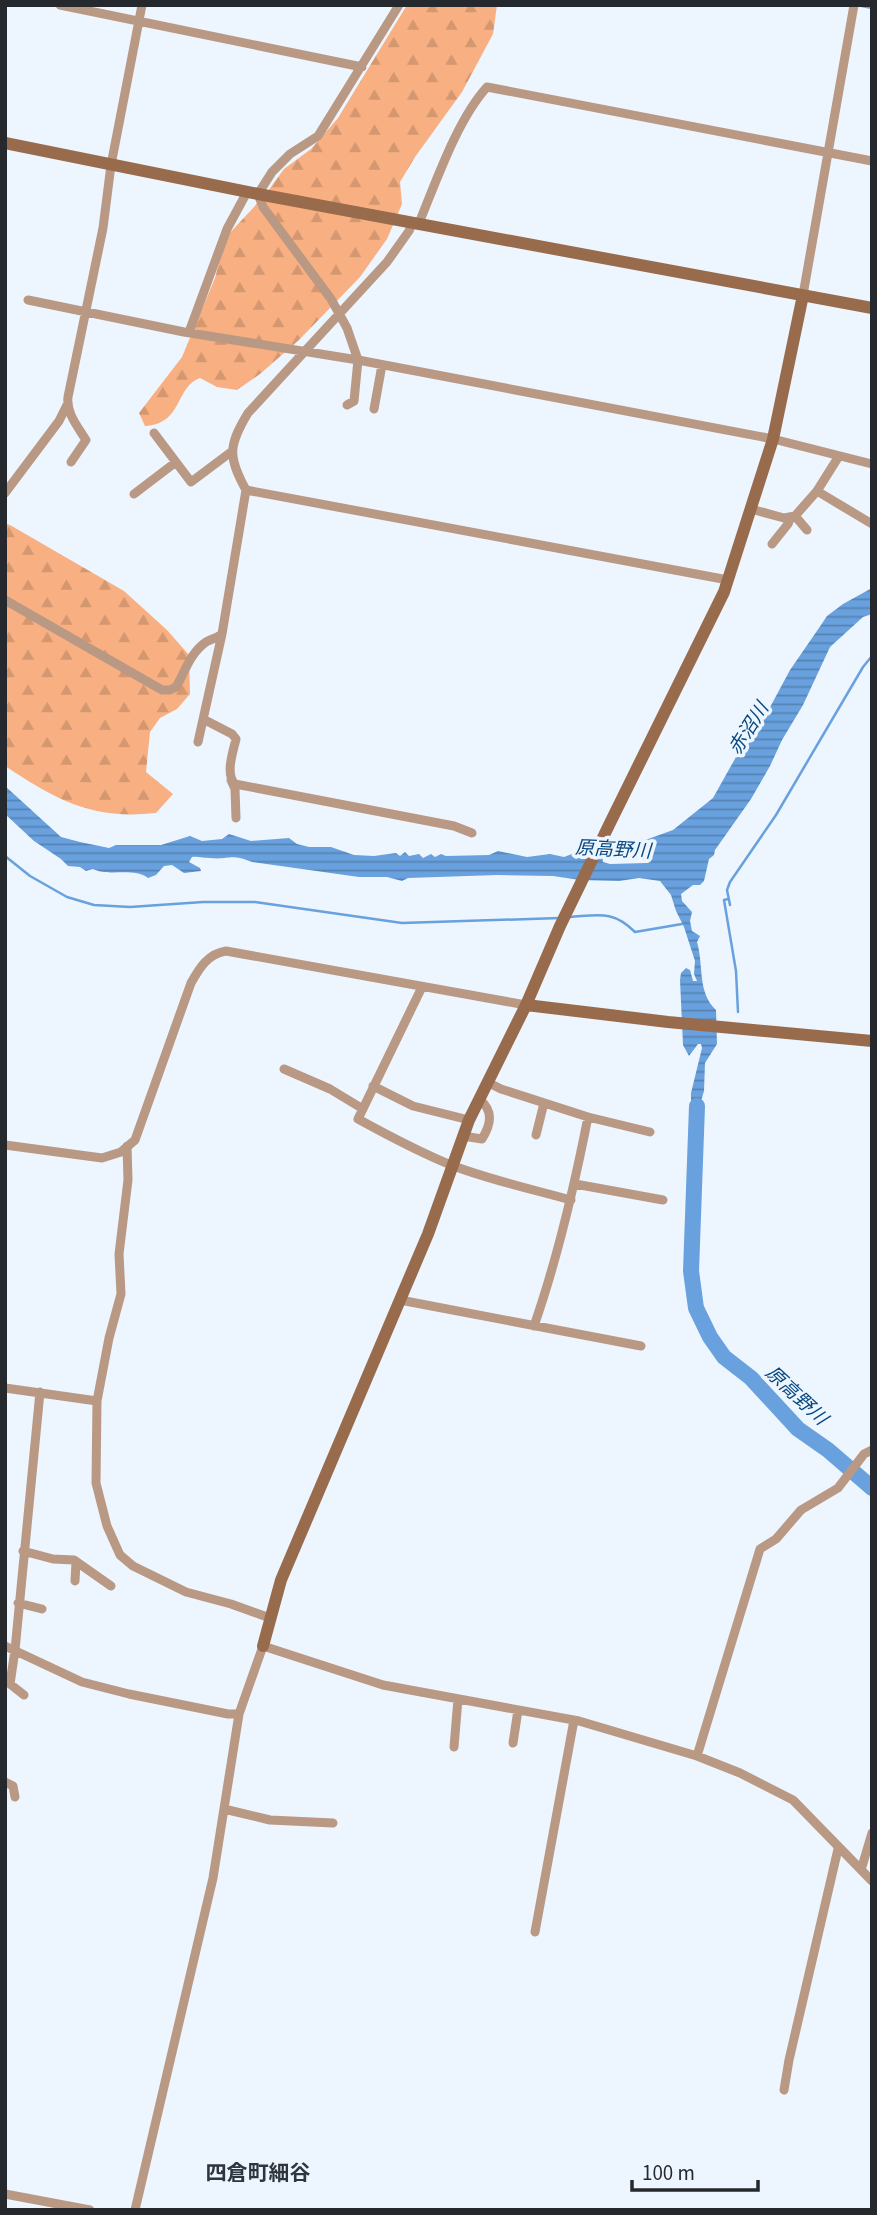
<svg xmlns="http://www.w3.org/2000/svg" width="877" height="2215" font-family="'Source Sans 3','Noto Sans JP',sans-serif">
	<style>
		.forest { fill: url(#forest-firs) }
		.water { fill: url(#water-rules) }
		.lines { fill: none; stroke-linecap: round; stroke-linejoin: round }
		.stream { stroke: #68a1de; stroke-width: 2.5 }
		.river { stroke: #68a1de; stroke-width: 16 }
		.street { stroke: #b99884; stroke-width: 9 }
		.secondary { stroke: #996b4d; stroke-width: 12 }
		.labels { text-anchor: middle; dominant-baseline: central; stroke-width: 7; stroke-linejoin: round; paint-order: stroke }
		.water-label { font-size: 19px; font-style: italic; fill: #074880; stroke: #edf5fe }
		.quarter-label { font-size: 21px; font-weight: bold; fill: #2e353d; stroke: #edf5fe }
	</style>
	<defs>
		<pattern id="forest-firs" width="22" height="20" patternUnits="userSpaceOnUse" patternTransform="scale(1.75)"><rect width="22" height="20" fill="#f8b082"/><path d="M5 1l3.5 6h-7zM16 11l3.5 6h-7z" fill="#d49770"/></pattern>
		<pattern id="water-rules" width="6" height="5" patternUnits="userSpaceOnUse" patternTransform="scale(1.75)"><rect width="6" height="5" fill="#68a1de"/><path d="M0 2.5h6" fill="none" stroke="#5583b4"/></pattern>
	</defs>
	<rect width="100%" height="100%" fill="#edf5fe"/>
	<path class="forest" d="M407,5H497L493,34L462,92L415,157L400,182L402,204L387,239L360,277L299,340L260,374L237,390L217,387L200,378C175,387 183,424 145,426L139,413L182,357L215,278L226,237L265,195L284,169L311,149L338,118Z
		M5,524L10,525L124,591L167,630L189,655L190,694L177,709L160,718L150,732L146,772L173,794L156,813C91,820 57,800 5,766Z"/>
	<path class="water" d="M872,588V614L863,617L830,647L803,705L782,740L770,766L751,799L715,850L714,855L709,859L704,881L700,885H693L681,894L682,901L692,912L690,921L692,931L700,936L697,942C704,966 697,992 716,1010L717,1044L705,1063L704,1091L698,1111V1138L691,1108V1093L702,1048L701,1044H698L689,1056L683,1045L680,980L681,973L686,968L690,970L693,981H697L694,974L695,961L684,927L676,911L671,895L660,881L639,878L619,881L580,880L553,876L497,875L408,878L402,881L387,877H359L252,862C230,853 230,860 210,858C203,858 198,856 192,857L189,862L200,868L201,871L184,873L172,865L164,866L156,875L148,878C134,867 109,877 93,869L86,871L80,867L68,866L61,859L34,841L5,814V786L61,837L80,842L109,848L116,845H161L190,836L202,841L222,839L229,834L251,841L289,838L297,844L309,847H331L354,855L374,856L396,853L400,856L405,852L409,856L419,854L423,858L431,854L435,857L441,854L446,856L489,855L498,851L527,857L550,854L564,857L585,849L589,838L599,837L603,862L610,864L648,863L653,858L649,855L633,854L637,843L673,830L713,798L745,741L768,711L790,670L821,625L827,616L843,604Z"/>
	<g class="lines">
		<path class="stream" d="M857,5L872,8
			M5,856L30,876L67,897L94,905L130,907L203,902H255L402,923L560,918
			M728,899L724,900L736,971L738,1012
			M730,905L727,890L730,882L776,815L863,667L872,656
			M570,917C599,915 613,910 635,932L682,924"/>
		<path class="river" d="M697,1106L691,1271L696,1308L710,1337L724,1357L751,1378L798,1429L828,1450L872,1488"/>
		<path class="street" d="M60,5L362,67
			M399,5L318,136L290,154L272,172L258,194L263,207L331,299L347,328L358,360L773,439L872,464
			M419,223C436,182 457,120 487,87L872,161
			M803,295L854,5
			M28,300L184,332L358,360L354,401L347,405
			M189,332L227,229L247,192
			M374,409L382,365
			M154,433L191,482L231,452
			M71,462L86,440C78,427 66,413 68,397L103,228L111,165L142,5
			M246,490C228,457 228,446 248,413L387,262L409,231L413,222
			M817,491L872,524
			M5,493L59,421L67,405
			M134,494L176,462
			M751,509L784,518L795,516L817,491L839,456
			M795,516L807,530
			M772,544L788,524L790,519
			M5,600L162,690H170L176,687C185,672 190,653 206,642C211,639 217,638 222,634
			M203,719L232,734L236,739C233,752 225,774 235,784L454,826L472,833
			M198,742L222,634L246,490L728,580
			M231,780L235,789L236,818
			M422,987L358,1119C389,1136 419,1152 451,1165C490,1180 531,1189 571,1200
			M284,1069L330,1089L363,1109
			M487,1082L501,1089L588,1117L650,1132
			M373,1086L413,1106L469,1120
			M536,1135L544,1103
			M463,1136L482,1139C491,1124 494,1111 479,1099
			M5,1145L102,1158L121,1152L135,1140L191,983C200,967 208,954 226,951L526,1005
			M127,1146L128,1180L119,1254L121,1294L109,1338L97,1401L96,1483L107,1526L120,1555L133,1566L186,1592L231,1604L270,1618
			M575,1184L663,1200
			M400,1300L641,1346
			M534,1326C558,1257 574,1188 588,1117
			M5,1388L97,1401
			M23,1551L53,1559L74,1560L111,1586
			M75,1581L76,1562
			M18,1603L42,1609
			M5,1646L82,1682L129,1694L228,1714H239L263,1646L383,1685L579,1721L697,1756L740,1773L793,1800L872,1881
			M24,1695L10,1684L15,1650L40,1392
			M513,1743L518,1710
			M454,1747L458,1699
			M697,1756L760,1549L776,1539L801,1510L838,1488L864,1454L872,1450
			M5,1782L13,1786L15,1797
			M224,1809L270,1820L333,1823
			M861,1870L872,1833
			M535,1932L574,1720
			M784,2090L789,2060L838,1849
			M5,2194L90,2210
			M135,2210L213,1878L239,1714"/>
		<path class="secondary" d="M5,143L258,194L872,308
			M526,1005L668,1022L872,1041
			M263,1646L281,1580L428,1234L469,1120L526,1005L560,926L610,823L724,592L773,439L803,295"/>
	</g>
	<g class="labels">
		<g class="water-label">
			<text transform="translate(749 729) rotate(-58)">赤沼川</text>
			<text transform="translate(613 850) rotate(3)">原高野川</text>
			<text transform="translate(796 1396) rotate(43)">原高野川</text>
		</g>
		<g class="quarter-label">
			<text x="258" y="2173">四倉町細谷</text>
		</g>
	</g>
	<rect width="877" height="2215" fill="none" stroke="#25282c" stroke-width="14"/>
	<path d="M632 2180v10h126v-10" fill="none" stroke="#25282c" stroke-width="3.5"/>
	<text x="642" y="2180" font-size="21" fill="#25282c" stroke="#edf5fe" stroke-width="5" paint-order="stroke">100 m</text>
</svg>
